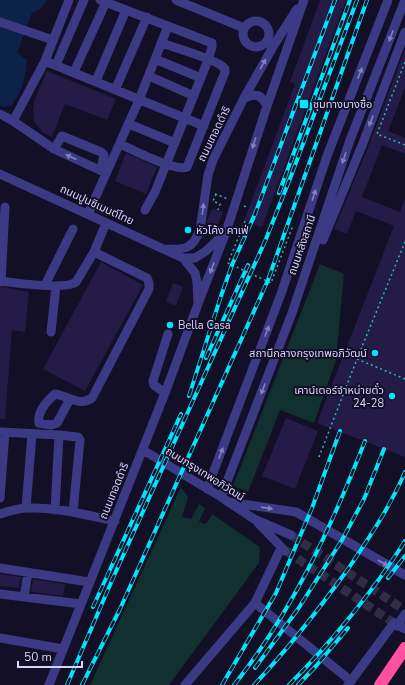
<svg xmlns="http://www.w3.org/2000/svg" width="405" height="685" font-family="'Nunito Sans','Noto Sans Thai',sans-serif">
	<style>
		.green { fill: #12302f }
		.water { fill: #0c2248 }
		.building { fill: #241b47 }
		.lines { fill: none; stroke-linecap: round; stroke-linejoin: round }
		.minor-tunnel { stroke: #312d47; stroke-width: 9; stroke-dasharray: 9 4.5; stroke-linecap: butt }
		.path { stroke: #2fb8b0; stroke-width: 1.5; stroke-dasharray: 2 3; stroke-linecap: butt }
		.minor { stroke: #3d3a85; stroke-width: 9 }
		.highway { stroke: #ff4fa3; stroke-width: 12 }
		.rail-casing { stroke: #00e5ff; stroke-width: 4 }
		.rail { stroke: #130f26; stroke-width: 2.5; stroke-dasharray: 8; stroke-linecap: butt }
		.oneway { fill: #837fbc }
		.poi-dot { fill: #00e5ff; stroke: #130f26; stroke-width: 1.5 }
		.labels { text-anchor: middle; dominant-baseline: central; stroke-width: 4; stroke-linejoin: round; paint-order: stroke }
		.poi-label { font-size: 11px; fill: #d9d4ff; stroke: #130f26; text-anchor: start }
		.street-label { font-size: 11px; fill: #d9d4ff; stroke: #130f26 }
	</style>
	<rect width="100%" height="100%" fill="#130f26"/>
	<path class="green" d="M320,264L344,274L336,360L314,423L280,410L248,492L233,486Z
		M181,487L188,497L182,517L191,519L199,504L205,508L199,522L206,524L212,514L260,547L259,563L169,685H90Z"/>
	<path class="water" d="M0,0H47L42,8L32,13L17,53L27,60C25,81 23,89 11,106L3,107L0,105Z"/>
	<path class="building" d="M320,0H346L262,227L244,221L295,84L290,82Z
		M405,49V88L388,131L405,138V154L382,145L362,197L400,212L405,199V457L317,423L394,226L356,211L347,234L334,229L369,145Z
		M47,71L116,99L107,120L65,104L52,137L43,133L34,121L33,109L35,99Z
		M126,153L157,167L146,194L115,181Z
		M213,208L223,212L215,232L206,228L207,220Z
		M101,262L143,285L85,391L43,369Z
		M173,283L183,287L176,306L166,302Z
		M3,287L29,292L25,332L12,330L5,419H0V288Z
		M286,418L318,431L295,489L262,476Z
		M0,574L21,577L19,588L0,586Z
		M33,579L65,584L63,596L31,592Z"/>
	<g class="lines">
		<path class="minor-tunnel" d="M291,535L403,609
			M286,551L394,623"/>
		<path class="path" d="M405,62L377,134L405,145
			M215,194L228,199
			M216,194L213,201L220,204L218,210
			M244,206L248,208
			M245,221L228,263L271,283L292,228H293
			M357,359L405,379
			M319,457L357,359L405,242"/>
		<path class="minor" d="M69,0L45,61L204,126
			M100,0L212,43V47L208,60L155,192L145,210
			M176,0L244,28
			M243 34a13 13 0 1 1 26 0a13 13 0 1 1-26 0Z
			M0,22L53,40
			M155,59L201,78
			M56,65L84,0
			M74,72L106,2
			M149,76L194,96
			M96,81L126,10
			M115,90L147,17
			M244,98C256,93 261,94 267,106
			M0,114L13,121L54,149L106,173
			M13,121L45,61
			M129,124L175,143
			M120,144C133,150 175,172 187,167L225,72C225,70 226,69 223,67C217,60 173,47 161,43
			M54,149L62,136L101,152L104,155L101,170
			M0,174L183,258L195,273L197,282L198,304L165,393L49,685
			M88,214L139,100L168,26
			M323,240L363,143L405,32
			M167,249C186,250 193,248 200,230L208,175L213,160L244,98L274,45L297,9
			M183,258H195L206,251L223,235
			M0,281C15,283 66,290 76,282L94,252L106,223
			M1,282L5,207
			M45,285L73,229
			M199,301L226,232L267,106L304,0
			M51,332L56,286
			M165,393L154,385L153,381L168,334
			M70,399L57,423L51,425L39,423C37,412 47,401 55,394C69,396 79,407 92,398L149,289V283L147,278L94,252
			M0,432L59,435L78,437L80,440L73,512
			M143,450L221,497L254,519L291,535
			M207,489L281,294L327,156L388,0
			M221,497L292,313L350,140L405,0
			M0,498L5,432
			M228,502L296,512L405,575
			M26,508L32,434
			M55,510L59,435
			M0,514C9,511 18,508 28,508C57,507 86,515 115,521
			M258,523L285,551
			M0,568L89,582
			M0,594L81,604
			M24,597L28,573
			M255,603L351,681
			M397,626L405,614
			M0,638L63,649
			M185,685L255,603L281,548
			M348,685L394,623L405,629"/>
		<path class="highway" d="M380,685L405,648"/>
		<g class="rail-casing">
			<path id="rail" d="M279,193L350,0
				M206,358L248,265
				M189,396L221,296L232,265L255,214L335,0
				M388,578L405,556
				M93,607L181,414
				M255,668L298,609L342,540L364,499L384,449
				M67,685L113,578L266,239L291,176L357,0
				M82,685L120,609L268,280L367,0
				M222,685L276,593L312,508L340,431
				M234,685C292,612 331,528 365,441
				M254,685C288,649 319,609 348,569C369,538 390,507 405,472
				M289,685C332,641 372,593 405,541
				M298,685L316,666L348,628"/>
		</g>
		<use href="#rail" class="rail"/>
	</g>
	<defs><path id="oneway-solid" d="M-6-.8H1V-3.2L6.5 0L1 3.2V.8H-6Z"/></defs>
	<g class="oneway">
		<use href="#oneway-solid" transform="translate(391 36) rotate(111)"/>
		<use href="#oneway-solid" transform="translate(263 64) rotate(-61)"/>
		<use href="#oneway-solid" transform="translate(360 73) rotate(-69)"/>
		<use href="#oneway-solid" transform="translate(371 121) rotate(111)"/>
		<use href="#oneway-solid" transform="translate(254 143) rotate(108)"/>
		<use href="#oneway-solid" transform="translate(71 157) rotate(-155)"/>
		<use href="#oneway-solid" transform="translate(344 158) rotate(109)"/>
		<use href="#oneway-solid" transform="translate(314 195) rotate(-72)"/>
		<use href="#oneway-solid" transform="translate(203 209) rotate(-83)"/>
		<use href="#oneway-solid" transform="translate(212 268) rotate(111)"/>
		<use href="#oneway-solid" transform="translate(267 331) rotate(-69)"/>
		<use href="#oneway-solid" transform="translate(263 389) rotate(111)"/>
		<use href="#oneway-solid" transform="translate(221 453) rotate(-69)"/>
		<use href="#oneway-solid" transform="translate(267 508) rotate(8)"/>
		<use href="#oneway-solid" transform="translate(383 563) rotate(30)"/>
	</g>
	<g class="poi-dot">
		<rect x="299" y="99" width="10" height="10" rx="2"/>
		<circle cx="188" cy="230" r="4"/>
		<circle cx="170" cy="325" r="4"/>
		<circle cx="375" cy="353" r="4"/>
		<circle cx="392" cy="396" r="4"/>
	</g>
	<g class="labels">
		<g class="poi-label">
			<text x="313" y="104">ชุมทางบางซื่อ</text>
			<text x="196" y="230">หัวโค้ง คาเฟ่</text>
			<text x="178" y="325">Bella Casa</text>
			<text x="367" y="353" text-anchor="end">สถานีกลางกรุงเทพอภิวัฒน์</text>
			<text x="384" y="390" text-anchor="end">เคาน์เตอร์จำหน่ายตั๋ว<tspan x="384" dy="13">24-28</tspan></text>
		</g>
		<g class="street-label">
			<text transform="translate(214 134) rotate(-64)">ถนนเทอดดำริ</text>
			<text transform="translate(97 205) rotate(25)">ถนนปูนซิเมนต์ไทย</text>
			<text transform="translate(302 245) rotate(-71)">ถนนหลังสถานี</text>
			<text transform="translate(205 474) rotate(32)">ถนนกรุงเทพอภิวัฒน์</text>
			<text transform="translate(114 491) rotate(-68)">ถนนเทอดดำริ</text>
		</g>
	</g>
	<path d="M18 661v6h64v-6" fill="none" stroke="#d9d4ff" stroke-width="2"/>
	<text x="24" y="661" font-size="12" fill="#d9d4ff" stroke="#130f26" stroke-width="3" paint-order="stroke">50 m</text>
</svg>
